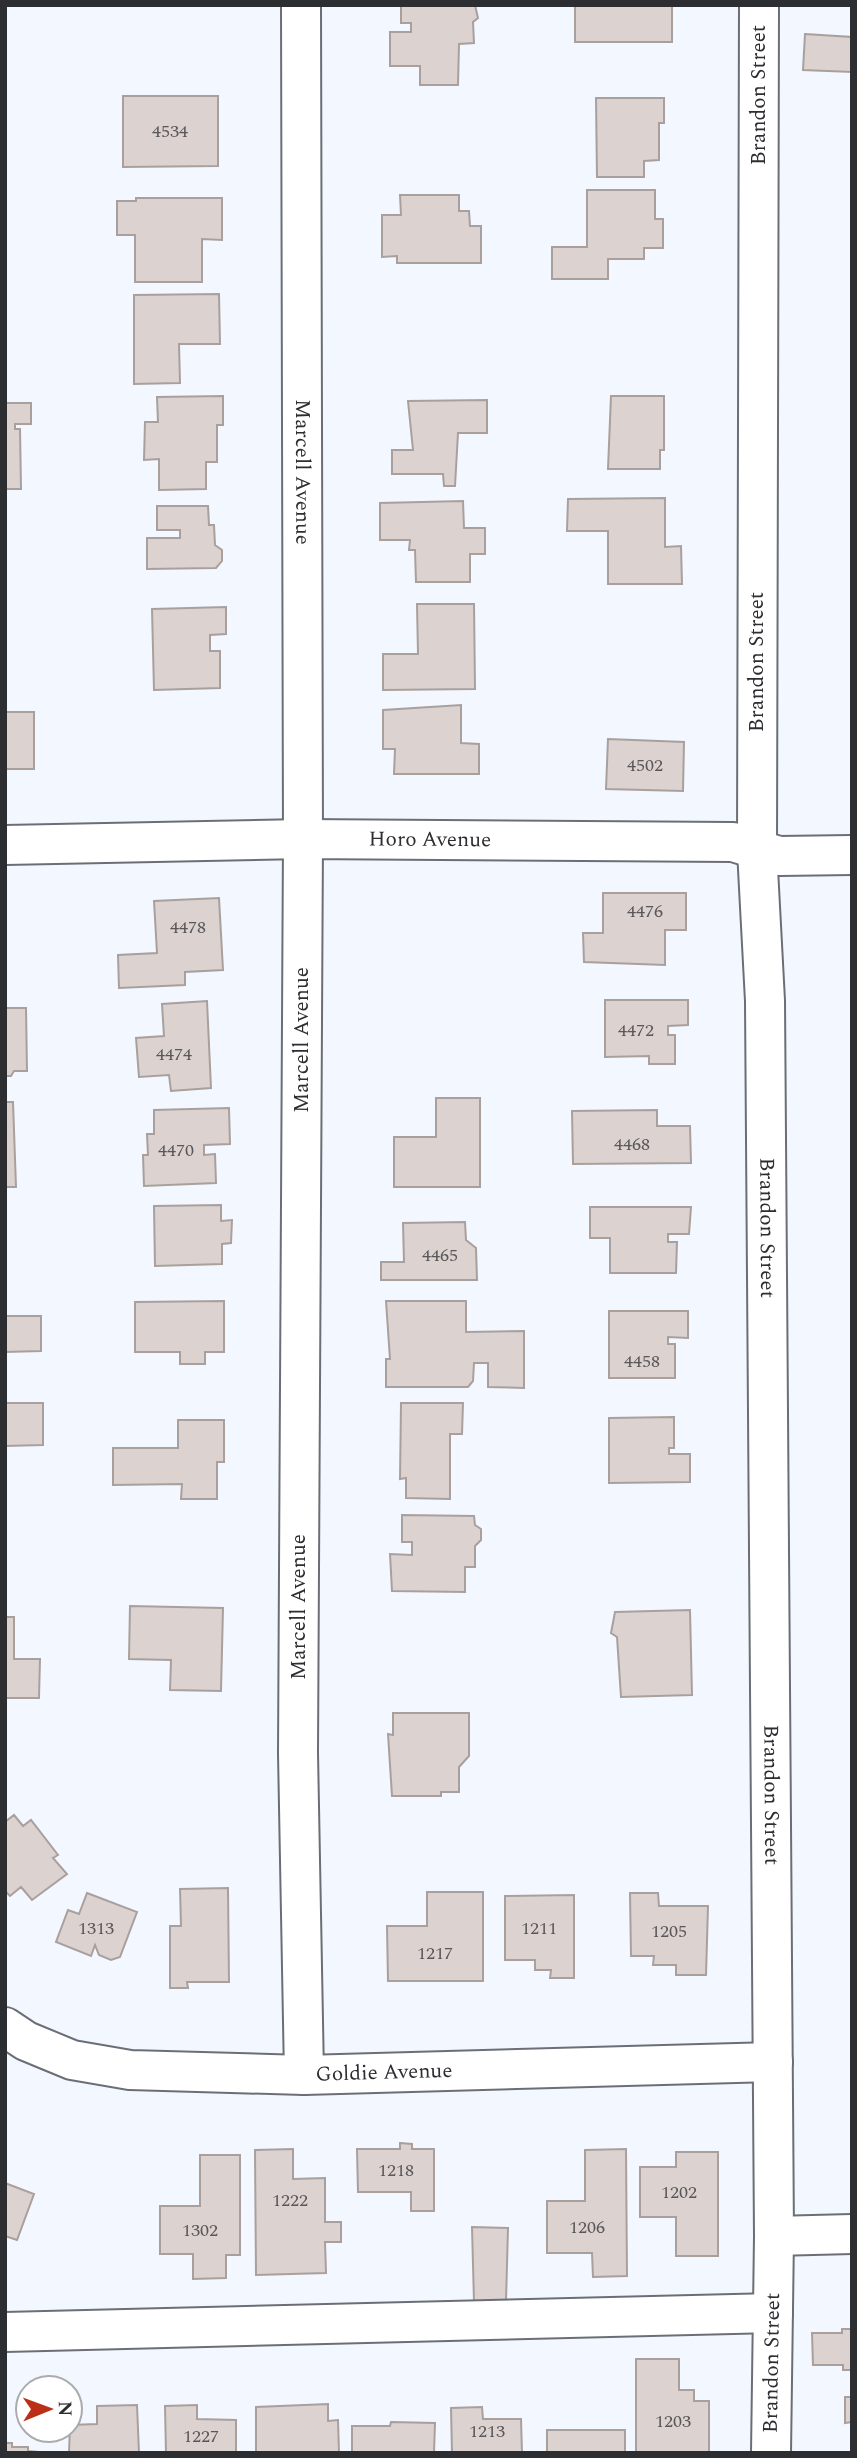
<svg xmlns="http://www.w3.org/2000/svg" width="857" height="2458" font-family="Spectral,serif">
	<style>
		.building { fill: #dcd3d0; stroke: #a9a09d; stroke-width: 2 }
		.lines { fill: none; stroke-linecap: round; stroke-linejoin: round }
		.minor-casing { stroke: #6b6f75; stroke-width: 42 }
		.minor { stroke: #fff; stroke-width: 38 }
		.labels { text-anchor: middle; dominant-baseline: central; stroke-width: 5; stroke-linejoin: round; paint-order: stroke }
		.number-label { font-size: 18px; fill: #595759 }
		.street-label { font-size: 21px; fill: #2d2e31; stroke: #fff }
	</style>
	<rect width="100%" height="100%" fill="#f3f7ff"/>
	<path class="building" d="M401,5H475L478,18L473,22L474,43L459,44L458,85H420V66H390V32H411V23H401Z
		M575,5H672V42H575Z
		M805,34L852,37V72L803,70Z
		M123,96H218V166L123,167Z
		M596,98H664V123H659V160L644,161V177H597Z
		M587,190H655V219H663V248H644V259H608V279H552V247H587Z
		M400,195H459V211H469L470,226H481V263H397V256L382,257V215H401Z
		M136,198H222V240L202,239V282H135V235H117V201H136Z
		M219,294L220,344H179L180,383L134,384V295Z
		M223,396V425H217V462H206V489L159,490V459L144,460L145,422H158L157,397Z
		M611,396H664V450H660V469H608Z
		M487,400V433H458L455,486H444L443,474H392V450H413L408,401Z
		M5,403H31V424H15V429H20L21,489H5Z
		M665,498V547L681,546L682,584H608V531H567L568,499Z
		M463,501L464,528H485V554H470V582H416L415,550H409L410,540H380V503Z
		M157,506H208L209,525H214L215,545L222,550V561L216,568L147,569V538H180V530H157Z
		M417,604H474L475,689L383,690V654H418Z
		M226,607V634L210,635V651H220V688L154,690L152,609Z
		M461,705V743L479,744V774H394L395,749H383V710Z
		M5,712H34V769H5Z
		M608,739L684,742L683,791L606,789Z
		M603,893H686V930H665V965L584,962L583,933H603Z
		M219,898L223,970L185,972V985L119,988L118,955L157,953L154,901Z
		M605,1000H688V1025L668,1026V1035H675V1064H649V1056L605,1057Z
		M207,1001L211,1088L171,1091L169,1075L139,1077L136,1038L164,1036L162,1004Z
		M5,1008H26L27,1071H14L11,1076H5Z
		M436,1098H480V1187H394V1137H436Z
		M5,1102H13L16,1187H5Z
		M229,1108L230,1144L204,1145V1155L215,1154L216,1183L144,1186L143,1155H148L147,1134H154V1110Z
		M657,1110V1126H690L691,1163L573,1164L572,1111Z
		M221,1205V1221L232,1220L231,1243L222,1244V1264L155,1266L154,1206Z
		M590,1207H691L689,1234H668V1242H677L676,1273H610V1238H590Z
		M465,1222L466,1240L476,1248L477,1280H381V1262H404L403,1223Z
		M224,1301V1352H205V1364H180V1352H135V1302Z
		M386,1301H466V1332L524,1331V1388L488,1387V1363H474L473,1381L468,1387H386V1359H390Z
		M609,1311H688V1338L668,1337V1344H675V1378H609Z
		M5,1316H41V1351L5,1352Z
		M5,1403H43V1445L5,1446Z
		M401,1403H463L462,1434H450V1499L406,1498V1478L400,1479Z
		M674,1417V1448H669V1454H690V1482L609,1483V1418Z
		M178,1420H224V1462H217V1499H181L182,1484L113,1485V1448H178Z
		M402,1515L474,1516L475,1525L481,1529V1540L475,1546V1567H465V1592L392,1591L390,1554L412,1555V1542H402Z
		M130,1606L223,1608L221,1691L170,1690L171,1660L129,1659Z
		M690,1610L692,1695L621,1697L617,1637L611,1633L615,1612Z
		M5,1617H14V1659H40L39,1698H5Z
		M393,1713H469V1756L459,1767V1792H441V1796H392L388,1734L393,1735Z
		M14,1815L23,1826L31,1820L58,1855L53,1858L67,1874L32,1900L21,1887L10,1896L5,1891V1822Z
		M228,1888L229,1982H187L188,1988H170V1926H181L180,1889Z
		M427,1892H483V1981H388L387,1926H427Z
		M87,1893L137,1912L120,1957L111,1960L99,1955L95,1945L91,1956L56,1942L68,1910L79,1914Z
		M630,1893H658L659,1906H708L706,1975H676V1965H653L654,1956H631Z
		M574,1895V1978H550L551,1970H535V1960H505V1896Z
		M400,2143L412,2144V2149H434V2211H411V2192H358L357,2149H400Z
		M293,2149V2179L325,2178V2222H341V2242H325L326,2273L256,2275L255,2150Z
		M626,2149L627,2276L593,2277L592,2253H547V2201H585V2150Z
		M676,2152H718V2256H676V2217H640V2167H676Z
		M200,2155H240V2255H226V2278L193,2279V2254H160V2206H200Z
		M5,2183L34,2194L17,2240L5,2236Z
		M472,2227L508,2228L506,2301L474,2302Z
		M842,2329H852V2370H843V2365H813L812,2333H842Z
		M636,2359H679V2390H694V2401H709V2453H636Z
		M845,2397H852V2422L845,2423Z
		M328,2404V2421L338,2420L339,2453H256V2407Z
		M137,2405L139,2453H69L70,2425L97,2424V2406Z
		M197,2405V2419L236,2420V2453H166L165,2406Z
		M482,2407L483,2419H521L522,2453H452L451,2408Z
		M391,2422L435,2423L434,2453H352V2426H390Z
		M547,2430H625V2453H547Z
		M5,2443H12V2447H28V2451L51,2453H5Z"/>
	<g class="lines">
		<g class="minor-casing">
			<g id="minor">
				<path id="s1" d="M301,5L303,839L298,1753L304,2075"/>
				<path id="s2" d="M759,5L757,850L765,1001L774,2236L771,2453"/>
				<path id="s3" d="M5,845L303,839L733,842L779,856L852,855"/>
				<path id="s4" d="M5,2027L26,2041L72,2060L130,2070L304,2075L773,2062"/>
				<path d="M774,2236L852,2234"/>
				<path d="M5,2332L773,2313"/>
			</g>
		</g>
		<use href="#minor" class="minor"/>
	</g>
	<g class="labels">
		<g class="number-label">
			<text x="170" y="131">4534</text>
			<text x="645" y="765">4502</text>
			<text x="645" y="911">4476</text>
			<text x="188" y="927">4478</text>
			<text x="636" y="1030">4472</text>
			<text x="174" y="1054">4474</text>
			<text x="632" y="1144">4468</text>
			<text x="176" y="1150">4470</text>
			<text x="440" y="1255">4465</text>
			<text x="642" y="1361">4458</text>
			<text x="96" y="1928">1313</text>
			<text x="539" y="1928">1211</text>
			<text x="669" y="1931">1205</text>
			<text x="435" y="1953">1217</text>
			<text x="396" y="2170">1218</text>
			<text x="679" y="2192">1202</text>
			<text x="290" y="2200">1222</text>
			<text x="587" y="2227">1206</text>
			<text x="200" y="2230">1302</text>
			<text x="673" y="2421">1203</text>
			<text x="487" y="2431">1213</text>
			<text x="201" y="2436">1227</text>
		</g>
		<g class="street-label">
			<text transform="translate(759 95) rotate(-90)">Brandon Street</text>
			<text stroke="none"><textPath href="#s1" startOffset="467">Marcell Avenue</textPath></text>
			<text transform="translate(757 662) rotate(-90)">Brandon Street</text>
			<text stroke="none"><textPath href="#s3" startOffset="425">Horo Avenue</textPath></text>
			<text transform="translate(302 1040) rotate(-90)">Marcell Avenue</text>
			<text stroke="none"><textPath href="#s2" startOffset="1223">Brandon Street</textPath></text>
			<text transform="translate(299 1607) rotate(-90)">Marcell Avenue</text>
			<text stroke="none"><textPath href="#s2" startOffset="1790">Brandon Street</textPath></text>
			<text stroke="none"><textPath href="#s4" startOffset="388">Goldie Avenue</textPath></text>
			<text transform="translate(772 2363) rotate(-89)">Brandon Street</text>
		</g>
	</g>
	<rect width="857" height="2458" fill="none" stroke="#2d2e31" stroke-width="14"/>
	<g transform="translate(49 2409) rotate(89)"><circle r="33" fill="#ffffff" stroke="#ababad" stroke-width="2"/>
	<path d="M0-5L12 26L0 18L-12 26Z" fill="#ba2f16"/>
	<text y="-10" font-size="19" font-weight="bold" text-anchor="middle" fill="#2d2e31">N</text>
	</g>
</svg>
